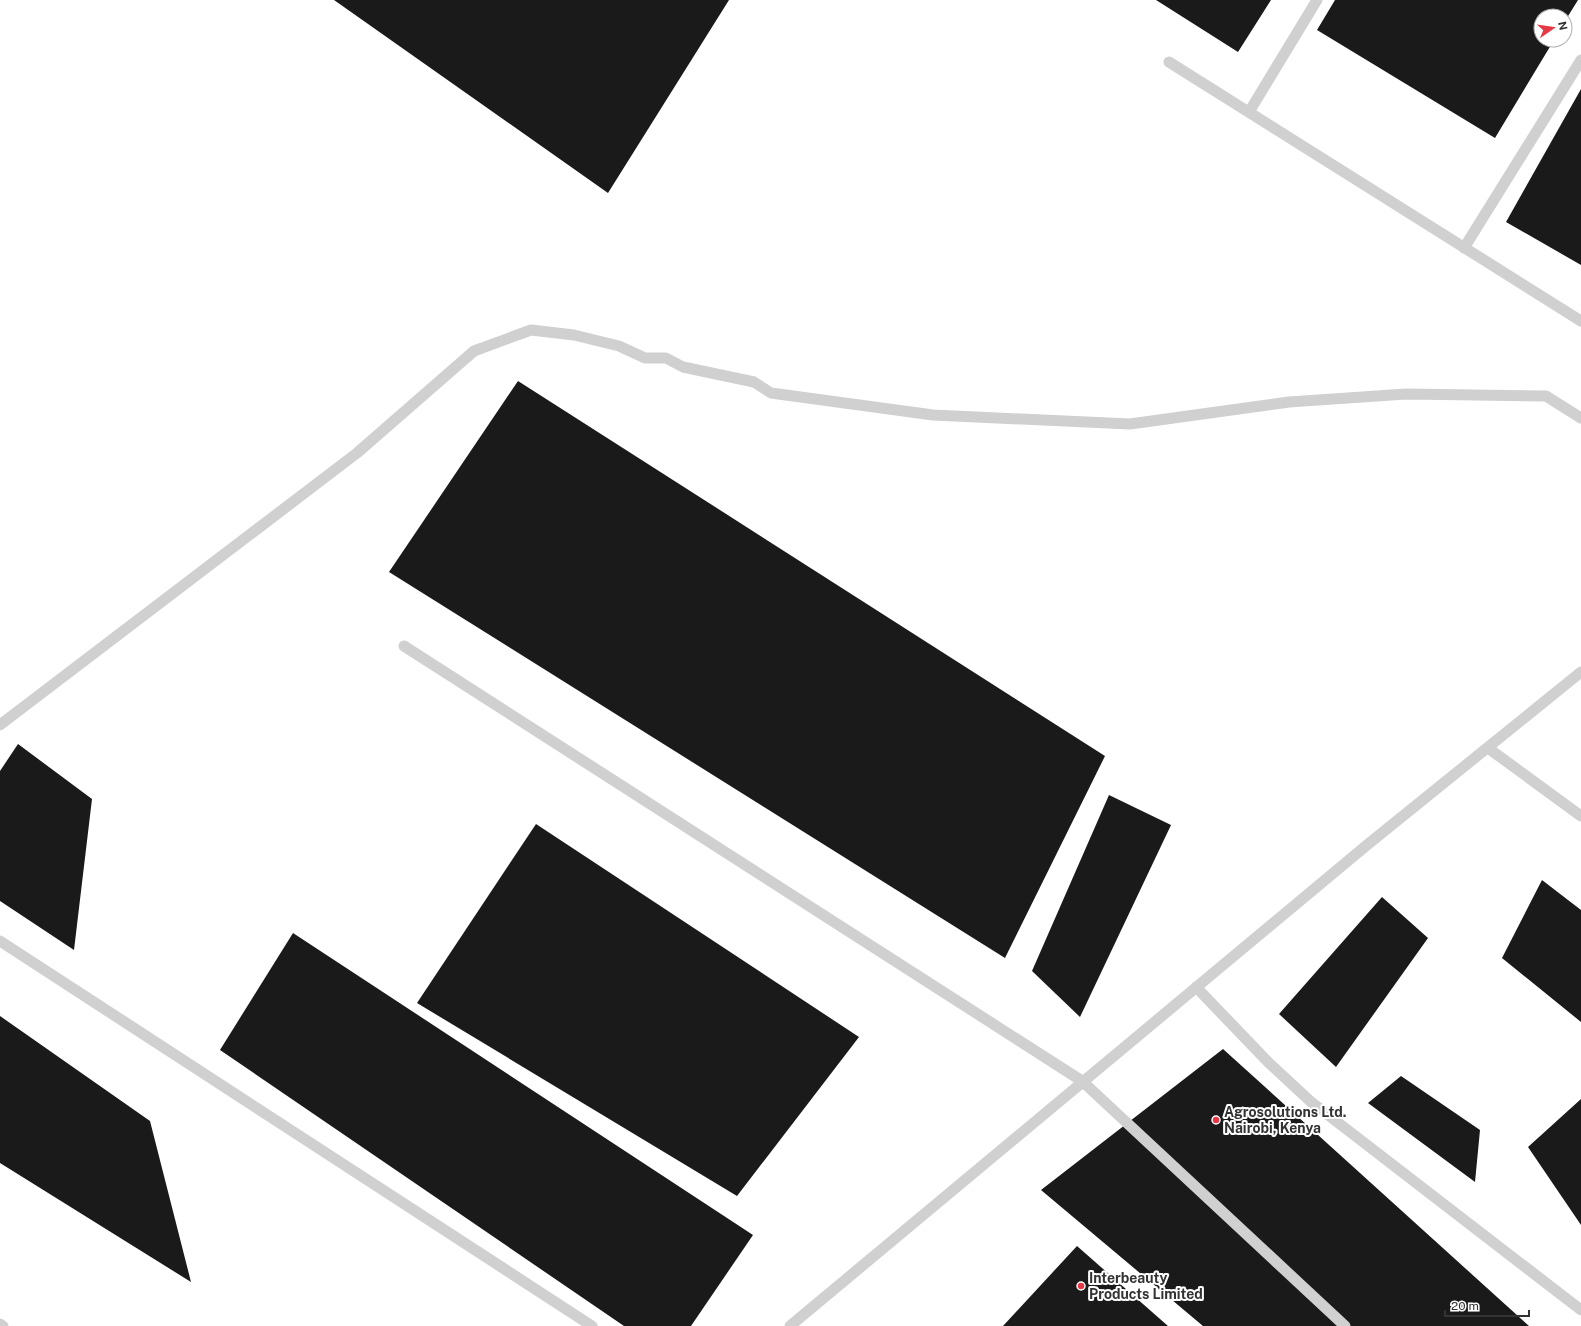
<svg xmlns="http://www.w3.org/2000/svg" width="1581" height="1326" font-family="'Public Sans',sans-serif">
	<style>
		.building { fill: #1a1a1a }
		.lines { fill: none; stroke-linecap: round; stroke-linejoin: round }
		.service { stroke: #d0d0d0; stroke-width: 11 }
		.poi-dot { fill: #e63946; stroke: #fff; stroke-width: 1.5 }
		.labels { text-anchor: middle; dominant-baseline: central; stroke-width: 4; stroke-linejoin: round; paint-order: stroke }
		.poi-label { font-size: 14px; font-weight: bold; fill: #333; stroke: #fff; text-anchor: start }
	</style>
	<rect width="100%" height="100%" fill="#fff"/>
	<path class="building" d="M334,0H729L608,193Z
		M1156,0H1271L1238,52Z
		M1335,0H1578L1565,21V16H1541V40H1554L1495,138L1317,30Z
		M1581,89V265L1506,222Z
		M518,381L1105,756L1005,958L389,572Z
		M18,744L92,799L74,950L0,901V771Z
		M1109,795L1171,825L1080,1017L1032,971Z
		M536,824L859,1037L737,1196L417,1003Z
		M1542,880L1581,910V1022L1502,958Z
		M1382,897L1428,938L1336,1067L1279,1014Z
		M293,933L753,1235L691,1326H624L220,1050Z
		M0,1016L150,1121L191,1282L0,1163Z
		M1223,1049L1529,1326H1203L1041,1190Z
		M1401,1076L1480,1130L1475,1182L1368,1103Z
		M1581,1099V1225L1528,1147Z
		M1077,1246L1168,1326H1003Z"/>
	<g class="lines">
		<path class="service" d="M1169,62L1581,321
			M1249,112L1317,0
			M1464,248L1581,60
			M404,646L1082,1081L1345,1326
			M0,725L357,453L474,351L531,330L574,335L619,346L645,358H666L683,367L754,382L771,393L933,415L1130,424L1289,402L1406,394L1546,396L1581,418
			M1488,748L1581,816
			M0,941L592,1326
			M1196,987L1268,1062L1310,1101L1581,1310
			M0,1324L3,1326
			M790,1326L1367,845L1581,672"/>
	</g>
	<g class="poi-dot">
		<circle cx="1216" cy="1120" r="4"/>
		<circle cx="1081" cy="1286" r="4"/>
	</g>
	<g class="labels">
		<g class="poi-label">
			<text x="1224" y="1112">Agrosolutions Ltd.<tspan x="1224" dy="16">Nairobi, Kenya</tspan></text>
			<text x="1089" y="1278">Interbeauty<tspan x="1089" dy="16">Products Limited</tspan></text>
		</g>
	</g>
	<g transform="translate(1553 28) rotate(77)"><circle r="19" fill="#ffffff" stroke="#adadad"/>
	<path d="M0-3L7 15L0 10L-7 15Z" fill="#e63946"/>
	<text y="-6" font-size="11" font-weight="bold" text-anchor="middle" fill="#333333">N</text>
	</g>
	<path d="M1445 1310v6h84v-6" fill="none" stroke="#333333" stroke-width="2"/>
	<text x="1451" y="1310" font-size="12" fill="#333333" stroke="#ffffff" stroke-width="3" paint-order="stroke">20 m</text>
</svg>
